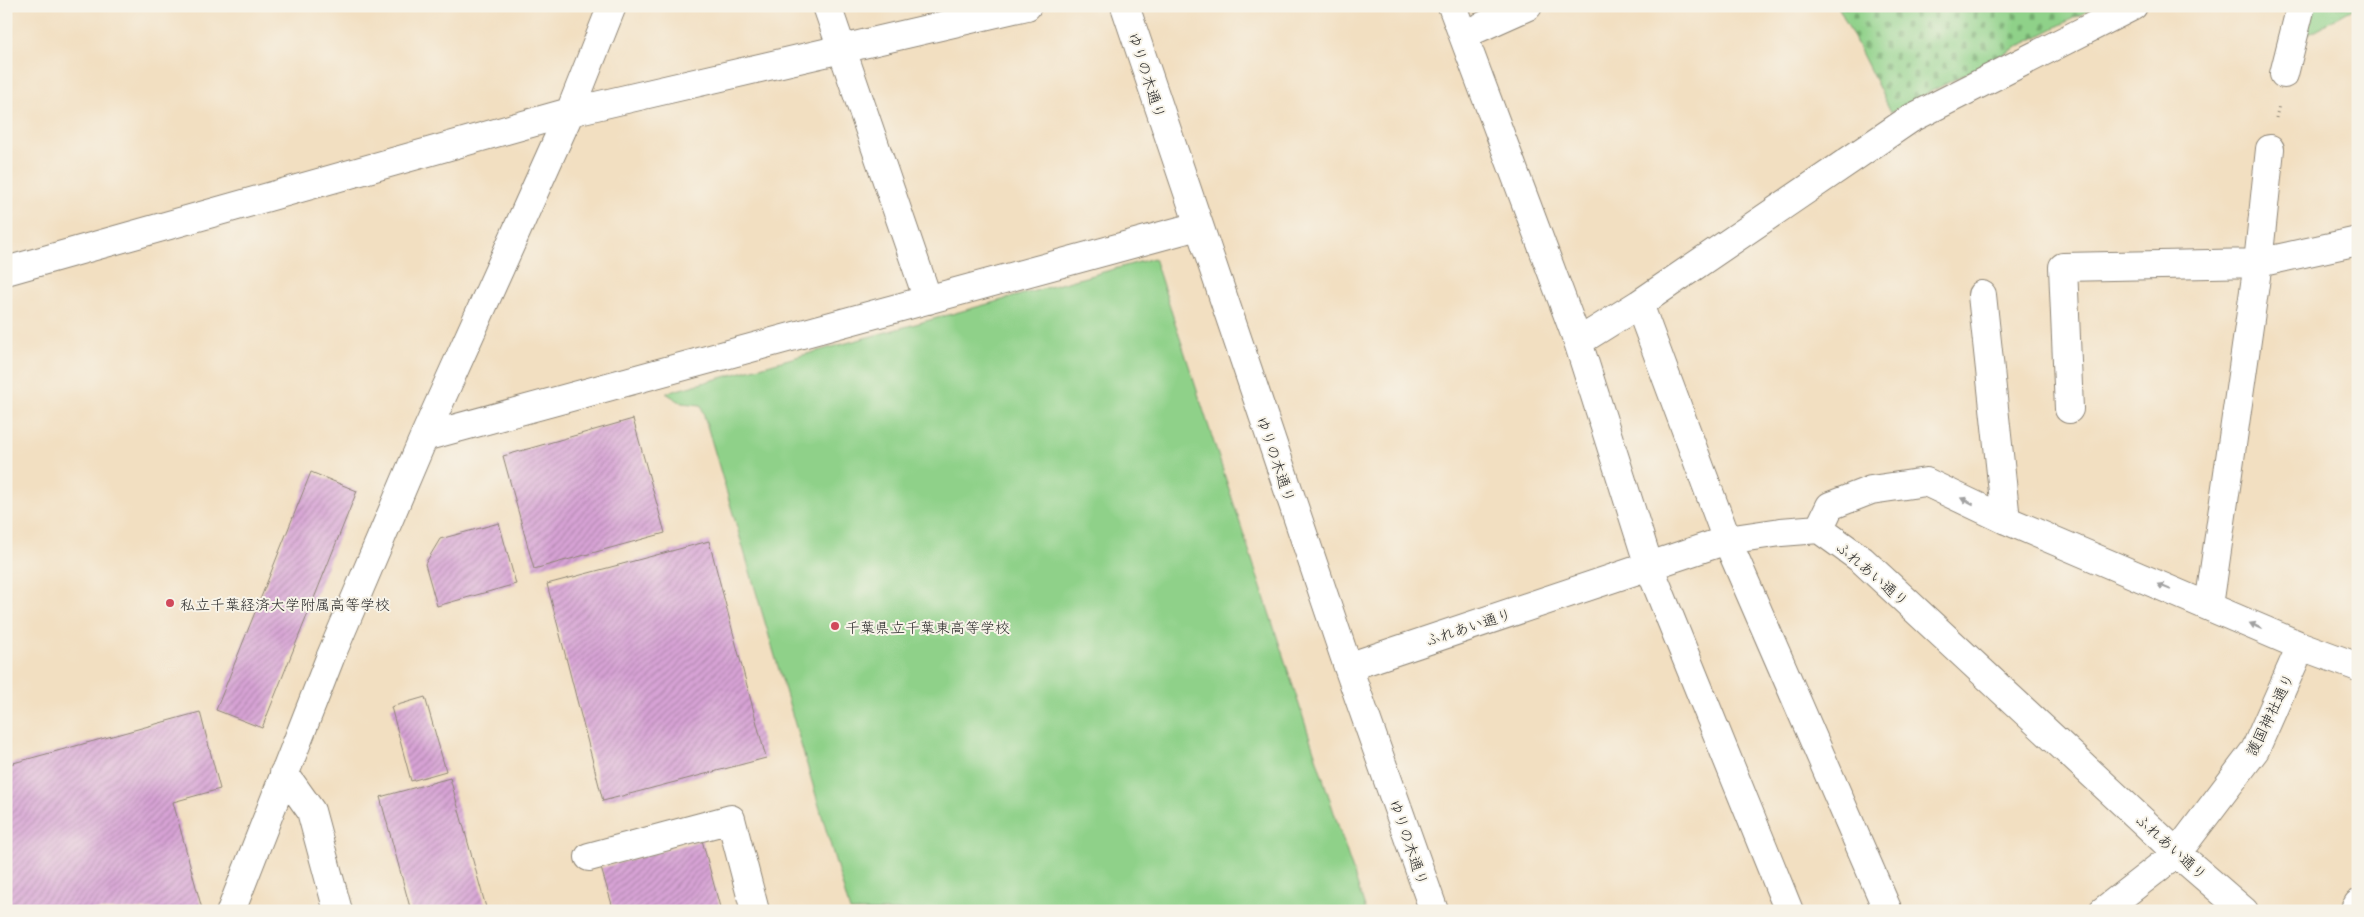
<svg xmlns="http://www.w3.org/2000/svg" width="2364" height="917" font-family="'Playpen Sans','Klee One',sans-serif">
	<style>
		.cemetery { fill: url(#cemetery-stones); stroke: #5d7e5a }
		.park { fill: #8fd189; stroke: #5d7e5a }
		.building { fill: url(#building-hatch) }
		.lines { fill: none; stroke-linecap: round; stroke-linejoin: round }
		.minor-casing { stroke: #8e8576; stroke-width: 30 }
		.path { stroke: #8e8576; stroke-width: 3; stroke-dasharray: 1 4; stroke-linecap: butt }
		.minor { stroke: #fff; stroke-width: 28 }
		.oneway { fill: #a0a0a0 }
		.poi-dot { fill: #d1495b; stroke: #f7f3e8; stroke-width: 2 }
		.labels { text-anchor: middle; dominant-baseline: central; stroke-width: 4; stroke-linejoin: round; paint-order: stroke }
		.street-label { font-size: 15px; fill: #2b2b2b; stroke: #f7f3e8 }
		.poi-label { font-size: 15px; fill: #2b2b2b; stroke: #f7f3e8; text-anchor: start }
	</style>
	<defs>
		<pattern id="cemetery-stones" width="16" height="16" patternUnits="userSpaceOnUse" patternTransform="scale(1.25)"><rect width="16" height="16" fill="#8fd189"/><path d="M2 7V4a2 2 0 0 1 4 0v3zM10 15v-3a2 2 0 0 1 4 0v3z" fill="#75aa70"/></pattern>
		<pattern id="building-hatch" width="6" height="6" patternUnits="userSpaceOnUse" patternTransform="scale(1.25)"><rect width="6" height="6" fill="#d7a3d5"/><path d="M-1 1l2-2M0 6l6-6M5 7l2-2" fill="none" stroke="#af85ad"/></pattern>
	</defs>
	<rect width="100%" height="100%" fill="#f7f3e8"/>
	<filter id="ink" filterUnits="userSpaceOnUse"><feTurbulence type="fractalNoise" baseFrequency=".02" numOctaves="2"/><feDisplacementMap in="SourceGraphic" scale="10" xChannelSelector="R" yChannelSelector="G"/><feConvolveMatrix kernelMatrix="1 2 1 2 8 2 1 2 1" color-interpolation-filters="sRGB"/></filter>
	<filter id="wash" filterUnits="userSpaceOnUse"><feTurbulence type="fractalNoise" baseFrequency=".0096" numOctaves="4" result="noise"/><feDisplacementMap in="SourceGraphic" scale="20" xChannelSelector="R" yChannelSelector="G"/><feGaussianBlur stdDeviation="1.12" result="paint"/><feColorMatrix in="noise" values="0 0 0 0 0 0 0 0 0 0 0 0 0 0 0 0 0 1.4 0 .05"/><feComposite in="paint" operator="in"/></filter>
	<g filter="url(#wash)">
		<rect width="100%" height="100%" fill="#f2dfc1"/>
		<path class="cemetery" d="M1838,6H2097L1891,112Z"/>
		<path class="park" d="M2312,6H2358L2304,36Z
			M1154,258L1366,911H850L701,405L682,403L666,393Z"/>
		<g id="blocks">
			<path class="building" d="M633,419L665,533L534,569L503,456Z
				M311,472L357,491L262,728L216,710Z
				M499,523L516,584L437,606L425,564L440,539Z
				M709,541L766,758L603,801L547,584Z
				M425,697L446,771L411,781L391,707Z
				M200,712L220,789L173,802L202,909L6,911V765Z
				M450,778L487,911H411L380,797Z
				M702,840L721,911H614L601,868Z"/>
		</g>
	</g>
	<g filter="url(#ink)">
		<use href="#blocks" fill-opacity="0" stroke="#8e8576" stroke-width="1"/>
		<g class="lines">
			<g class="minor-casing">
				<path id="minor" d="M827,6L928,300
					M1125,6L1348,667L1434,911
					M1452,6L1578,342
					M1463,35L1528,6
					M2284,74L2301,6
					M6,271L570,112L1027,6
					M1982,295L2006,520
					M1639,304L1727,540L1888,911
					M2069,409L2063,267L2258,263L2358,241
					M424,437L1198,226
					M1819,529L1830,506L1871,490L1926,482L2006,520L2301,646
					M2209,606L2258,263L2270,149
					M1348,667L1727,540L1781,532L1819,529L1862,560L2177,853L2244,911
					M284,773L311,811L338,911
					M589,857L731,819L755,911
					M231,911L330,658L424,437L570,112L612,6
					M1789,911L1649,566L1578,342L1639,304L1910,119L2133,6
					M2103,911L2177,853L2255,750L2301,646L2358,667
					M2354,911L2358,904"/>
			</g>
			<path class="path" d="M2276,118L2279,105"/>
			<use href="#minor" class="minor"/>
		</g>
		<defs><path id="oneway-solid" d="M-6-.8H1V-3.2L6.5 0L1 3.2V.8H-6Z" transform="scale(1.25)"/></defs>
		<g class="oneway">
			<use href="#oneway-solid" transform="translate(1967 501) rotate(-154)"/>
			<use href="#oneway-solid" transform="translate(2164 587) rotate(-157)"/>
			<use href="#oneway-solid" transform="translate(2256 626) rotate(-156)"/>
		</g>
	</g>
	<g class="poi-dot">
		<circle cx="170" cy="603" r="5"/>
		<circle cx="835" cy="626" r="5"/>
	</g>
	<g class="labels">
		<g class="street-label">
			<text transform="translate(1148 75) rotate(72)">ゆりの木通り</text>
			<text transform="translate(1277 459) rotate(71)">ゆりの木通り</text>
			<text transform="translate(1873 573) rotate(41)">ふれあい通り</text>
			<text transform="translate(1468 626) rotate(-18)">ふれあい通り</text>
			<text transform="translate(2269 714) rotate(-64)">護国神社通り</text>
			<text transform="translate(1410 842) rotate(71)">ゆりの木通り</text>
			<text transform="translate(2172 846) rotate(42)">ふれあい通り</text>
		</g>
		<g class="poi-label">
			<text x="180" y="603">私立千葉経済大学附属高等学校</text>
			<text x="845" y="626">千葉県立千葉東高等学校</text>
		</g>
	</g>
	<rect width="2364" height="917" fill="none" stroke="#f7f3e8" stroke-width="25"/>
</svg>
